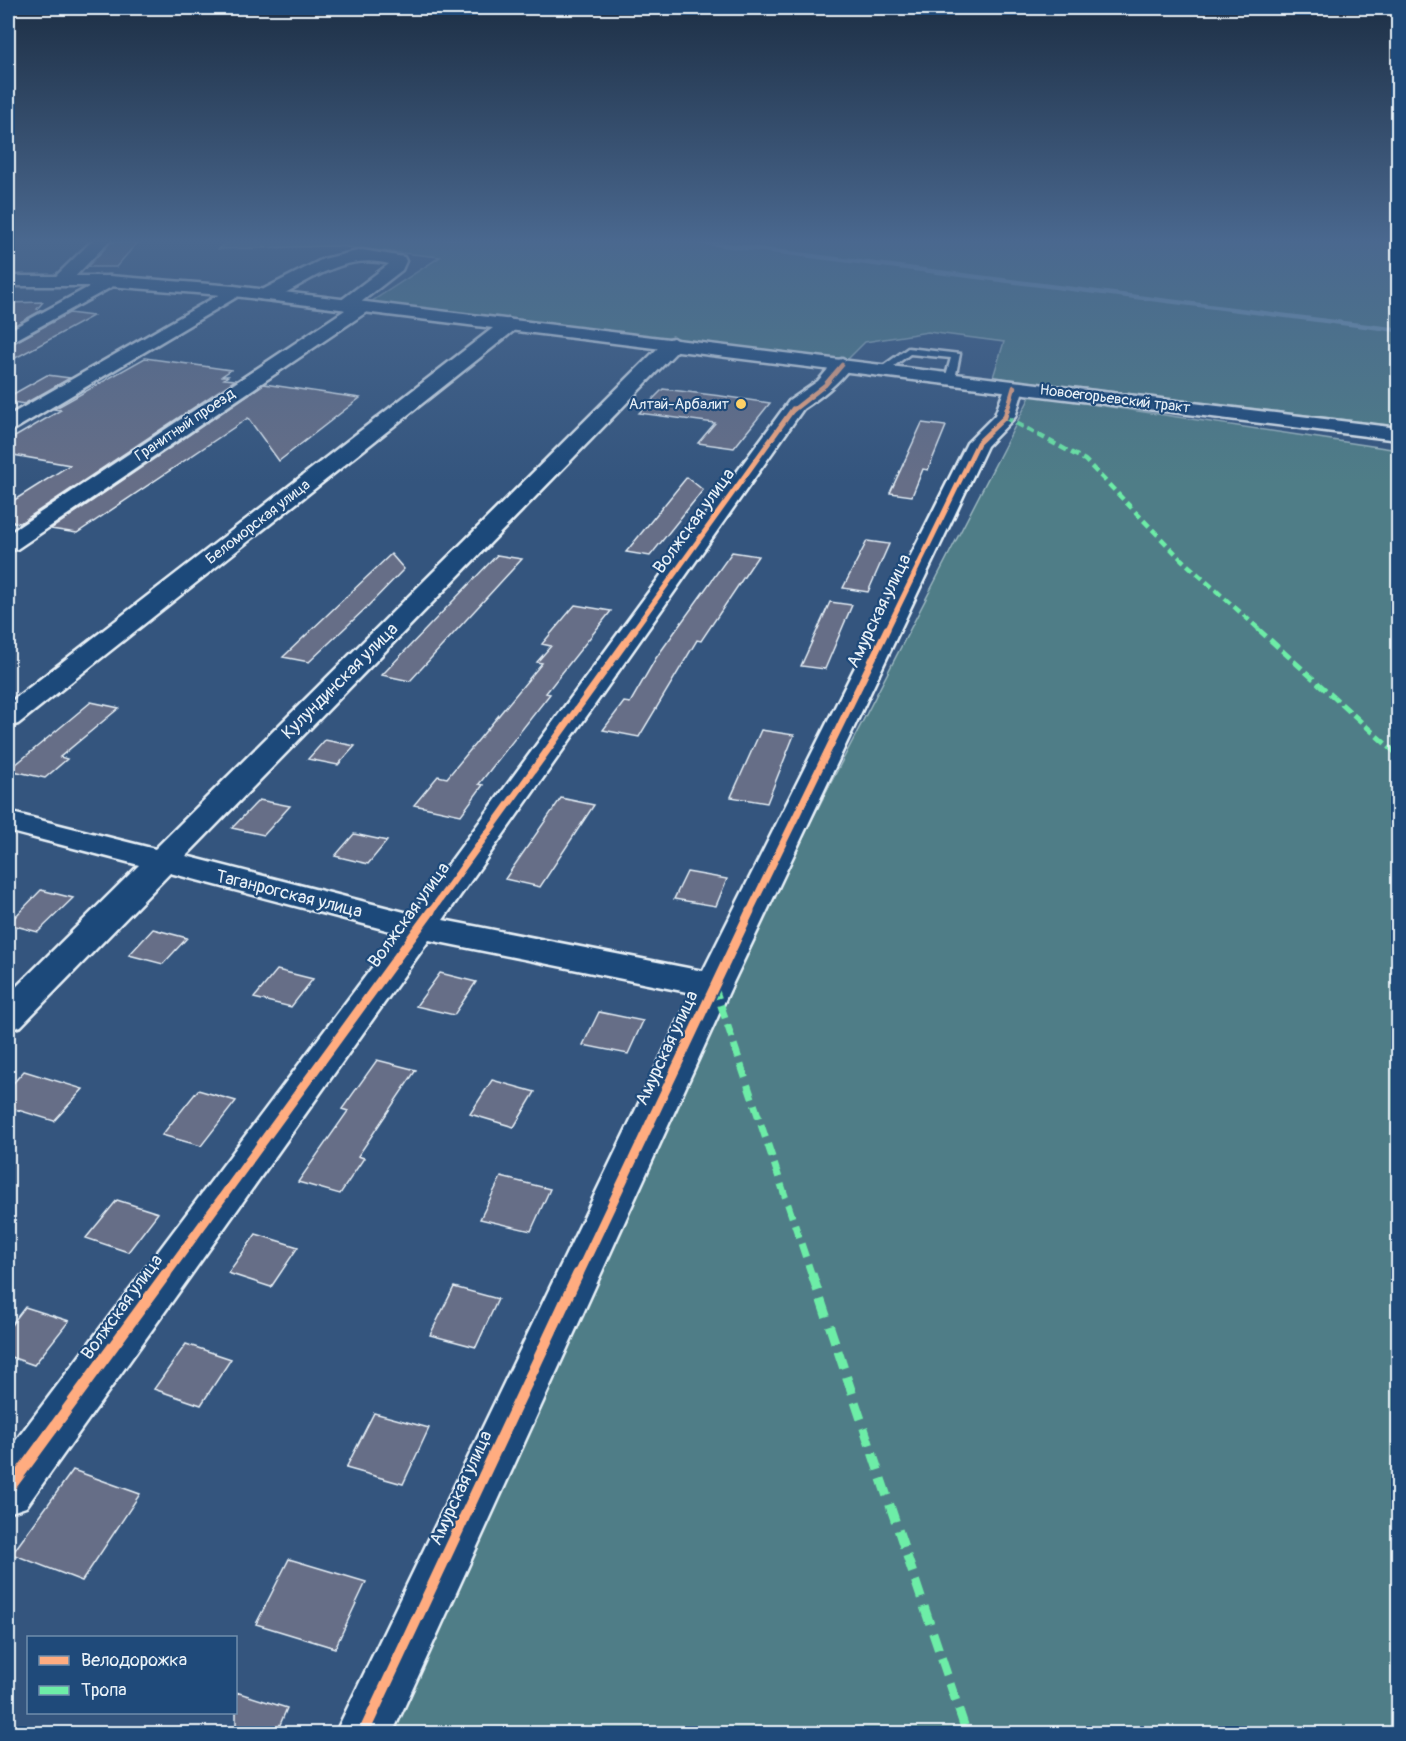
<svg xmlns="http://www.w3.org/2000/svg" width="1406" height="1741" font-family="Pangolin,sans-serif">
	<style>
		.green { fill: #4f7d87; stroke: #9cb7c0; stroke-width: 1.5 }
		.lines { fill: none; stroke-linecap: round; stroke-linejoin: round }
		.stream { stroke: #83a8c0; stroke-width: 4.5 }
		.building { fill: #666e87; stroke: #e8f1f8; stroke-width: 1.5 }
		.service-casing { stroke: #e8f1f8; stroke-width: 5 }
		.minor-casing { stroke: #e8f1f8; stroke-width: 5 }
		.secondary-casing { stroke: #e8f1f8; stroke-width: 5 }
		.service { fill: #1f4a7a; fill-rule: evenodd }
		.minor { fill: #1f4a7a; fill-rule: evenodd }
		.secondary { fill: #1f4a7a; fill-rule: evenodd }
		.quiet-far3 { stroke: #6deda7; stroke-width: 4.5; stroke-dasharray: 8 4.5; stroke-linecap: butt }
		.quiet-far2 { stroke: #6deda7; stroke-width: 5; stroke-dasharray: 11 5; stroke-linecap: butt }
		.quiet-far1 { stroke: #6deda7; stroke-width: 7; stroke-dasharray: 14 7; stroke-linecap: butt }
		.quiet { stroke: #6deda7; stroke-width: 9; stroke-dasharray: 18 9; stroke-linecap: butt }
		.cycleway-far4-casing { stroke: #1f4a7a; stroke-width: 7 }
		.cycleway-far3-casing { stroke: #1f4a7a; stroke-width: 8 }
		.cycleway-far2-casing { stroke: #1f4a7a; stroke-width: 10 }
		.cycleway-far1-casing { stroke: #1f4a7a; stroke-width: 13 }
		.cycleway-casing { stroke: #1f4a7a; stroke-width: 15 }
		.cycleway-far4 { stroke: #ffac80; stroke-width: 4.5 }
		.cycleway-far3 { stroke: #ffac80; stroke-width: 5 }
		.cycleway-far2 { stroke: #ffac80; stroke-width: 7 }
		.cycleway-far1 { stroke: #ffac80; stroke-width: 9 }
		.cycleway { stroke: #ffac80; stroke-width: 11 }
		.poi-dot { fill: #ffd166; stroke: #1f4a7a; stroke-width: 2 }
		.labels { text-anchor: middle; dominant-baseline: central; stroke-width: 4.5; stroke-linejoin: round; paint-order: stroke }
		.far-street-label { font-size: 15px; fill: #e8f1f8; stroke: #1f4a7a }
		.far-poi-label { font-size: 15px; fill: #e8f1f8; stroke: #1f4a7a; text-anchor: end }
		.street-label { font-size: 18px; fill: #e8f1f8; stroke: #1f4a7a }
	</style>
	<rect width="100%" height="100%" fill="#34557e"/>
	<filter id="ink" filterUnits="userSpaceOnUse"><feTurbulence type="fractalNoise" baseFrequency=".0167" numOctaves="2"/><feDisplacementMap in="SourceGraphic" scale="12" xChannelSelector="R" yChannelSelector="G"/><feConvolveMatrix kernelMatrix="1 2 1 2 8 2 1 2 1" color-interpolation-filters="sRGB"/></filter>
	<g filter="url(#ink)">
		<path class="green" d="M231,239H1398V426L993,377L1004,342L928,332L865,342L846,361L369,303L440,257L336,246L219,249Z
			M1031,395L1398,450V1733L389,1734L726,986Z"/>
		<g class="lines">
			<path class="stream" d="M677,239L1398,330"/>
		</g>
		<path class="building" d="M111,242H138L116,267H87Z
			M43,302L37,309L42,310L8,329V303Z
			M69,313L93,316L8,362V346Z
			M145,358L231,370L222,376H228L224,379L235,380L20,523L8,521V504L70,465L8,454V441L61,410L54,409Z
			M47,375L70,378L24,404L8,401V397Z
			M264,384L360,398L279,461L248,418L77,533L51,529Z
			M663,389L721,396L770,403L734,448L698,443L715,423L639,413Z
			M922,423L946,426L928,470L923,469L912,496L890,493Z
			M687,477L703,490L650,556L626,552Z
			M867,541L889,544L868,592L843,588Z
			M732,552L758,556L701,641L697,640L639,737L603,730L624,702L630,703L656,658Z
			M391,554L404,569L367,607L309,662L283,657Z
			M497,555L522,559L410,681L382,675Z
			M830,602L852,605L825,669L801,666Z
			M575,605L611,611L546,693L550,694L479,784L483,785L461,815L414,805L438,776L447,778L542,663L537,662L551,646L542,644Z
			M91,702L119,708L60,757L67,759L45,778L9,770Z
			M761,730L794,735L767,803L731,797Z
			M325,740L355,746L338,765L308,759Z
			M561,798L594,805L540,887L505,879Z
			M259,800L290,806L264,835L232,828Z
			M354,834L387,841L368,864L335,856Z
			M687,872L727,879L716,906L674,899Z
			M41,890L73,898L38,932L8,924Z
			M153,929L187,938L163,964L129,955Z
			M277,970L313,979L291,1007L254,998Z
			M440,973L476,982L454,1015L416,1006Z
			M599,1012L643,1021L628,1054L583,1045Z
			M377,1060L416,1070L358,1156L364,1158L340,1194L298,1182L348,1111L342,1109Z
			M24,1071L83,1089L54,1121L8,1107V1089Z
			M492,1080L535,1092L514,1127L470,1114Z
			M198,1090L236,1101L201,1146L162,1135Z
			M501,1177L550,1189L531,1231L480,1219Z
			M117,1200L158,1213L128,1252L86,1238Z
			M256,1234L298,1247L271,1287L228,1273Z
			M454,1287L498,1299L476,1347L430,1335Z
			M25,1307L69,1321L34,1365L8,1356V1329Z
			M186,1344L231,1359L201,1405L154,1389Z
			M374,1413L429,1428L403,1484L346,1468Z
			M73,1470L140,1494L82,1581L12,1554Z
			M289,1559L366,1582L335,1648L256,1624Z
			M236,1692L287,1708L276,1734H236Z"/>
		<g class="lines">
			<g class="service-casing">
				<path id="service" d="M908,348L960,354L955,379L950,382L945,379L951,358L910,354L886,372H880V368Z"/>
			</g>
			<g class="minor-casing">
				<path id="minor" d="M94,239H111L69,283H57L54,279L57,275Z
					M362,250L404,257L406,261L402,270L361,302L368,303L371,307L368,311L17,549L8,551V534L345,310L337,305L340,301L389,264C331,248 286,305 260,299L257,295L260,291L323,259Z
					M109,276L115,277L118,281L115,285L8,344V331Z
					M234,286L243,291L240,295L15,429L8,431V416Z
					M509,319L518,325L516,329L18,724L8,727V704L502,321Z
					M673,338L682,344L680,348L186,856L412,914L789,401L818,381L835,361L842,359L852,365C838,384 822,396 803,409L443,920L703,971L967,443L995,415L1007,383H1021L1024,387L1015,417L987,446L732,985L392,1734H335L692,993L429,940L26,1507L8,1513V1451L398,933L170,873L21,1026L8,1030V995L139,865L8,831V812L155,849L666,340Z"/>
			</g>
			<g class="secondary-casing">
				<path id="secondary" d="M8,276H109L234,286L1398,428V440L234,296L109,286H8Z"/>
			</g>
			<use href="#service" class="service"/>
			<use href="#minor" class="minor"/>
			<use href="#secondary" class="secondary"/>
			<path class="quiet-far3" d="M1005,417L1085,460L1182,560L1260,630"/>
			<path class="quiet-far2" d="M1258,629L1398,755"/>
			<path class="quiet-far1" d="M714,985L812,1276"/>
			<path class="quiet" d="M812,1274L967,1734"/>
			<g class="cycleway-far4-casing">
				<path id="cycleway-far4" d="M792,411L825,385L842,365
					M1007,411L1014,387"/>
			</g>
			<g class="cycleway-far3-casing">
				<path id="cycleway-far3" d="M634,630L793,409
					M887,630L978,443L1005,417L1007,409"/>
			</g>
			<g class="cycleway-far2-casing">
				<path id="cycleway-far2" d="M430,913L635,629
					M749,913L887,629"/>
			</g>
			<g class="cycleway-far1-casing">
				<path id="cycleway-far1" d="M165,1276L431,911
					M578,1276L750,911"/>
			</g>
			<g class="cycleway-casing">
				<path id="cycleway" d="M8,1490L166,1274
					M363,1734L578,1274"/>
			</g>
			<use href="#cycleway-far4" class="cycleway-far4"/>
			<use href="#cycleway-far3" class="cycleway-far3"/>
			<use href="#cycleway-far2" class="cycleway-far2"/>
			<use href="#cycleway-far1" class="cycleway-far1"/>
			<use href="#cycleway" class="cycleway"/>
		</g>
	</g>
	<linearGradient id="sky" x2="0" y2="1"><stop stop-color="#1d2f45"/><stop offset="0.5" stop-color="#4a688f"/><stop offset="1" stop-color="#4a688f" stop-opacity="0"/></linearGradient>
	<rect width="1406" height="482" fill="url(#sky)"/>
	<circle class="poi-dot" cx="741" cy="404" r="6"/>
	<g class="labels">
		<g class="far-street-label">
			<text transform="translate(1115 399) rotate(7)">Новоегорьевский тракт</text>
			<text transform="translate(185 425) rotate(-34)">Гранитный проезд</text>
			<text transform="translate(258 522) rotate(-38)">Беломорская улица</text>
		</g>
		<g class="far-poi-label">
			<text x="729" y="404">Алтай-Арбалит</text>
		</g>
		<g class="street-label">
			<text transform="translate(694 521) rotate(-54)">Волжская улица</text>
			<text transform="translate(879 611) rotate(-64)">Амурская улица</text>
			<text transform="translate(340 681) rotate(-45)">Кулундинская улица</text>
			<text transform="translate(289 894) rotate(14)">Таганрогская улица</text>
			<text transform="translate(409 915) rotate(-54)">Волжская улица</text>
			<text transform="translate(667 1048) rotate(-65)">Амурская улица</text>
			<text transform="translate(122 1307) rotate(-54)">Волжская улица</text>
			<text transform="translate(461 1488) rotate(-65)">Амурская улица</text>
		</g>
	</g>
	<rect width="1406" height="1741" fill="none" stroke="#1f4a7a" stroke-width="30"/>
	<rect x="15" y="15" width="1376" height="1711" fill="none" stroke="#e8f1f8" stroke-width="2" filter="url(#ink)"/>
	<rect x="27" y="1636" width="210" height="78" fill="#1f4a7a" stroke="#6f8dac" stroke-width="1.5"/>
	<rect x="39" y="1656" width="30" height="9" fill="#ffac80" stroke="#6f8dac" stroke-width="1.5"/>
	<text x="81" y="1666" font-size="18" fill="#e8f1f8">Велодорожка</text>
	<rect x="39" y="1686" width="30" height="9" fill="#6deda7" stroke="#6f8dac" stroke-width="1.5"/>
	<text x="81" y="1696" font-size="18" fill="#e8f1f8">Тропа</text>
</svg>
